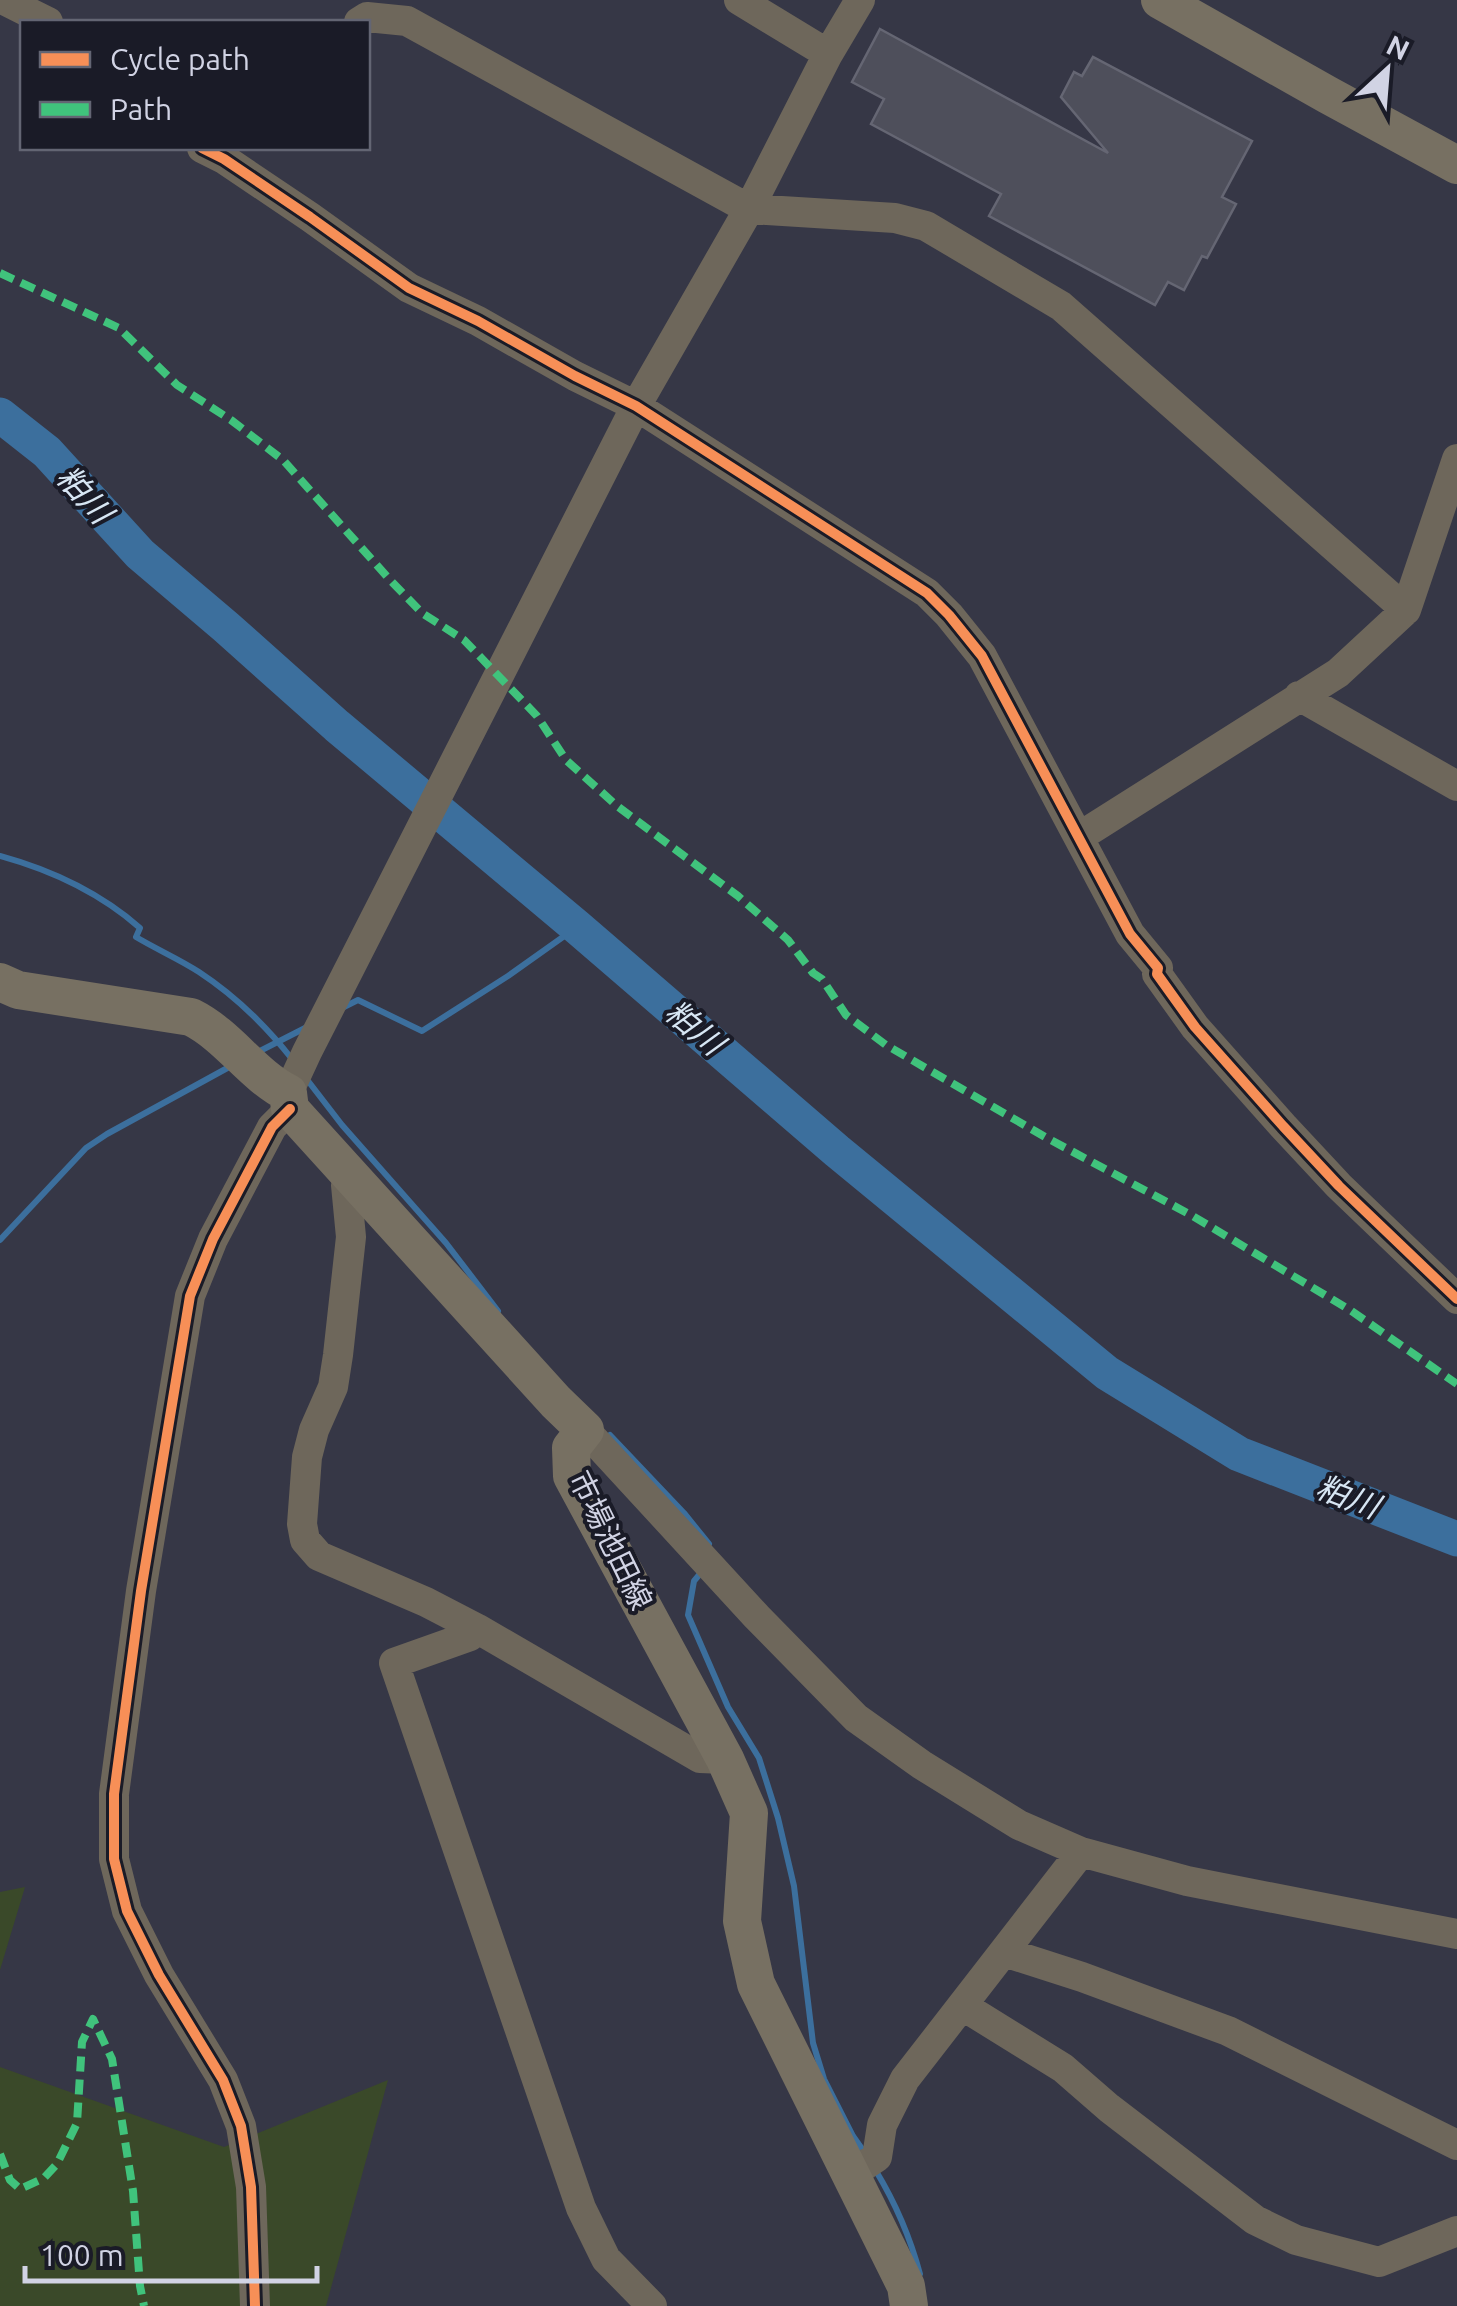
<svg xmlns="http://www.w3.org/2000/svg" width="1457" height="2306" font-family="Ubuntu,'Noto Sans JP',sans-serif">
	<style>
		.green { fill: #3a4929 }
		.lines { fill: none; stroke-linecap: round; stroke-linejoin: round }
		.stream { stroke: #3c6f9d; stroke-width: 6 }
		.river { stroke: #3c6f9d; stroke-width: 35 }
		.building { fill: #4e4f5b; stroke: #656673; stroke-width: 2.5 }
		.minor { stroke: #6e675b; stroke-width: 30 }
		.major { stroke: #777062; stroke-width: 38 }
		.quiet { stroke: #40c37c; stroke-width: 8; stroke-dasharray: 15 8; stroke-linecap: butt }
		.cycleway-casing { stroke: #1a1b27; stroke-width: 16 }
		.cycleway { stroke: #f78f57; stroke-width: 10 }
		.labels { text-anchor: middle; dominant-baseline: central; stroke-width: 8; stroke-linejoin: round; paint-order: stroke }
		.street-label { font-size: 30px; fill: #d1d3e4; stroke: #1a1b27 }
		.water-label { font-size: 32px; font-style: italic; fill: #d7e6f4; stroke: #1a1b27 }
	</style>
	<rect width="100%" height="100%" fill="#363746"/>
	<path class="green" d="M25,1887L0,1970V1892Z
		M0,2067L224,2147L388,2080L326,2306H0Z"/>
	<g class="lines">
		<path class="stream" d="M0,856C51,870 100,893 140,928L136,937C156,949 179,959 199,972C234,995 266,1026 292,1059
			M344,1007L358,1000L422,1031L508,976L577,927
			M256,1053L307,1027
			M305,1077L342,1125L446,1243L498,1311
			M0,1240L86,1148L107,1134L231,1066
			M610,1435L684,1513L709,1544
			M704,1569L694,1581L688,1615L728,1707L759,1758L778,1818L794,1886L813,2043L824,2079L853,2136L867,2156
			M876,2171C896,2204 910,2237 920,2274"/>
		<path class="river" d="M0,415L47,452L140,554L226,627L337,726L577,927L837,1151L1107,1373L1239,1454L1457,1539"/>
	</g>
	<path class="building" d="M880,29L1108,153L1061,97L1074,72L1082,76L1093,57L1252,141L1222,197L1236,204L1207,258L1202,256L1184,290L1168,282L1155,305L989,216L1001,194L871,124L884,99L852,82Z"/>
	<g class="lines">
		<path class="minor" d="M4,0L48,22
			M739,0L828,54
			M359,22L367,17L407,21L749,209L895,218L926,226L1061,306L1406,610
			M202,148L224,159L310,217L409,288L478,321L575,376L636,406L927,593L949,615L982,656L1130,934L1158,968L1157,974L1195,1027L1283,1126L1339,1186L1457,1299
			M1299,696L1457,786
			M1079,837L1338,673L1406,610L1457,459
			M288,1093L307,1052L636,406L749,209L828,54L860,0
			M351,1176L346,1185L351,1237L338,1355L333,1387L314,1430L307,1457L302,1524L305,1540L319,1556L426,1602L478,1629L700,1758L725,1759
			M585,1430L757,1617L856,1718L922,1765L1019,1825L1081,1852L1187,1881L1457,1934
			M478,1629L470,1636L394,1663L581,2208L606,2259L652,2306
			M1004,1952L1082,1977L1228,2031L1457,2145
			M963,2006L1063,2068L1109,2108L1255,2220L1296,2240L1379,2262L1457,2231
			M850,2175L877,2157L882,2125L905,2079L1081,1852
			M255,2306L251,2187L241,2126L223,2080L159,1975L127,1911L114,1859V1794L141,1591L190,1296L213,1239L272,1127L290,1109"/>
		<path class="major" d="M1160,0L1328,95L1457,165
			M0,982L18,990L191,1017C229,1036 251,1074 288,1093L290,1109L556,1402L585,1430L571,1448L572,1476L725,1759L749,1813L742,1921L756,1984L906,2286L909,2306"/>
		<path class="quiet" d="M0,273L119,328L177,385L231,420L283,460L391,581L422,613L464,640L537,716L566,760L617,806L738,896L788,940L813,973L822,979L846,1015L886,1045L1047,1138L1191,1215L1350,1310L1457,1384
			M0,2154L10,2180L20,2189L44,2178L57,2164L77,2123L82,2042L93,2019L112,2059L133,2191L140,2286L144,2306"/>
		<g class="cycleway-casing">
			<path id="cycleway" d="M202,148L224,159L310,217L409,288L478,321L575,376L636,406L927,593L949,615L982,656L1130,934L1158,968L1157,974L1195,1027L1283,1126L1339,1186L1457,1299
				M255,2306L251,2187L241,2126L223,2080L159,1975L127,1911L114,1859V1794L141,1591L190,1296L213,1239L272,1127L290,1109"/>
		</g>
		<use href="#cycleway" class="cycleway"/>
	</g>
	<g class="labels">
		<g class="street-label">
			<text transform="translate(611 1540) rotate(64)">市場池田線</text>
		</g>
		<g class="water-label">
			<text transform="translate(85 494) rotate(48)">粕川</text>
			<text transform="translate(695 1027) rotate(40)">粕川</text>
			<text transform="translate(1348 1496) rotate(21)">粕川</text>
		</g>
	</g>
	<rect x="20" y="20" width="350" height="130" fill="#1a1b27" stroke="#636573" stroke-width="2.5"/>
	<rect x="40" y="52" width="50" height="15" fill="#f78f57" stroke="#636573" stroke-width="2.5"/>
	<text x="110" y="70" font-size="30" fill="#d1d3e4">Cycle path</text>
	<rect x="40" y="102" width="50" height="15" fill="#40c37c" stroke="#636573" stroke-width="2.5"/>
	<text x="110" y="120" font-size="30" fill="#d1d3e4">Path</text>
	<g transform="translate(1387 70) rotate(26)" stroke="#1a1b27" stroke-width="8" paint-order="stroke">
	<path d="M0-8L18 38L0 25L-18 38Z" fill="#d1d3e4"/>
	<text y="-15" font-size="28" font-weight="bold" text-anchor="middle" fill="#d1d3e4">N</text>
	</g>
	<path d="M25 2266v15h292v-15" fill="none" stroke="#d1d3e4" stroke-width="5"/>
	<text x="40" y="2266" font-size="30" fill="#d1d3e4" stroke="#1a1b27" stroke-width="8" paint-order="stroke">100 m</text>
</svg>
